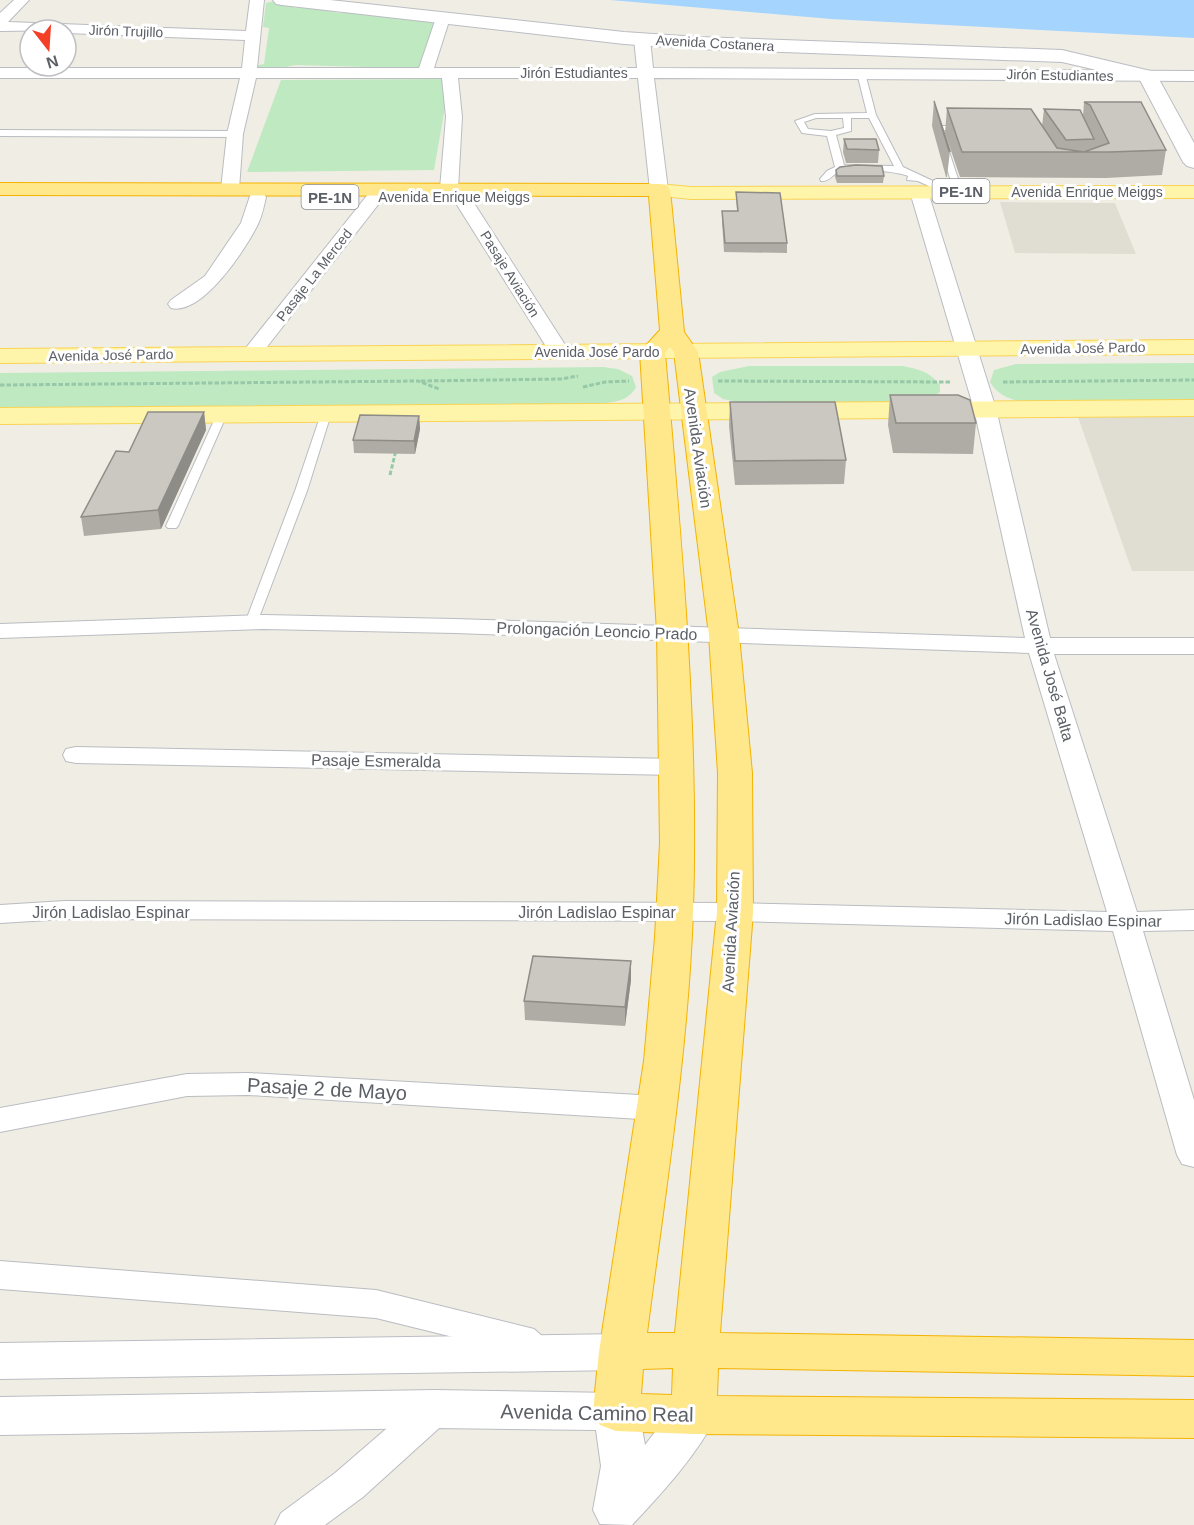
<svg xmlns="http://www.w3.org/2000/svg" width="1194" height="1525" font-family="Helvetica,sans-serif">
	<style>
		.education { fill: #e0ddd3 }
		.green { fill: #bfe9c1 }
		.water { fill: #a5d4ff }
		.lines { fill: none; stroke-linecap: round; stroke-linejoin: round }
		.lane-casing { stroke: #b9bcc1; stroke-width: 2 }
		.street-casing { stroke: #b9bcc1; stroke-width: 2 }
		.secondary-casing { stroke: #babdc3; stroke-width: 2 }
		.primary-casing { stroke: #fad353; stroke-width: 2 }
		.highway-casing { stroke: #f4b300; stroke-width: 2 }
		.path { stroke: #97c8a7; stroke-width: 3; stroke-dasharray: 4.5 2; stroke-linecap: butt }
		.lane { fill: #fff; fill-rule: evenodd }
		.street { fill: #fff; fill-rule: evenodd }
		.secondary { fill: #fff; fill-rule: evenodd }
		.primary { fill: #fff5aa; fill-rule: evenodd }
		.highway { fill: #ffe78c; fill-rule: evenodd }
		.wall { fill: #afaca6 }
		.shaded-wall { fill: #8e8c87 }
		.building { fill: #cbc8c1; stroke: #8e8c87; stroke-width: 1.5 }
		.labels { text-anchor: middle; dominant-baseline: central; stroke-width: 6; stroke-linejoin: round; paint-order: stroke }
		.far-street-label { font-size: 14px; fill: #5c6066; stroke: #fff }
		.shield { fill: #fff; stroke: #8d9094; stroke-width: 1.5 }
		.shield-label { font-size: 15px; font-weight: bold; fill: #5c6066 }
		.street-label { font-size: 16px; fill: #5c6066; stroke: #fff }
		.near-street-label { font-size: 20px; fill: #5c6066; stroke: #fff }
	</style>
	<rect width="100%" height="100%" fill="#f0eee4"/>
	<path class="education" d="M1000,202L1115,203L1136,254L1015,253Z
		M1078,417H1194V571H1132Z"/>
	<path class="green" d="M275,1L287,2L295,8C310,6 325,11 339,13C346,14 355,10 362,11C388,13 413,17 438,21L420,70L376,72L366,67L296,65L260,72L254,66L264,64L269,28L263,27L266,3Z
		M450,79L434,170L247,172L281,80Z
		M1194,363V402L1029,403C1012,400 999,397 990,382L994,370L1016,364Z
		M749,366H903C919,369 930,372 940,385V392L934,397L911,403L748,404L723,399L714,393L712,377L720,372Z
		M603,367L618,369L632,376L636,387C628,402 613,402 598,404L0,409V373Z"/>
	<path class="water" d="M610,0H1194V38L831,19Z"/>
	<g class="lines">
		<g class="lane-casing">
			<path id="lane" d="M861,71L865,73L876,115L903,167L950,189V193H944L918,181L907,180L908,176C897,171 854,168 841,171C833,173 830,182 821,181L820,179L827,171L835,167L827,136L802,133L795,121L815,114L867,113L857,73ZM816,118H843L844,128L831,131L808,129L804,122ZM851,118H869L894,166L844,165L836,135L851,131Z
				M934,126H963L967,128L963,130H942L962,191L961,193L954,191Z
				M0,130L235,131L239,134L235,137L0,136Z
				M222,411L227,414L178,526L176,528H168L166,526L217,414Z
				M326,411L331,414L307,491L257,623L255,626H247L245,623L295,491L321,414Z"/>
		</g>
		<g class="street-casing">
			<path id="street" d="M14,0H29L8,22L246,31L250,0H264L257,68H419L436,18L443,14L450,18L434,68H637L634,39L642,34L650,39L653,68L1194,71V81L654,78L668,190L665,194H653L650,190L638,78H458L462,117L458,189L455,193H443L440,189L446,117L442,78H256L243,134L239,189L236,193H224L221,189L227,134L240,78H0V68H242L245,40L66,33V30L0,31V13Z
				M919,187L925,188L928,192L996,409L1050,638H1194V654H1054L1137,912L1194,910V930L1143,931L1194,1100V1167L1182,1164L1177,1155L1113,931L735,921L65,919L0,923V905L65,901L735,903L1107,912L1029,653L455,633L264,629L0,638V624L264,615L455,619L1025,638L974,409L910,192L913,188Z
				M257,192L263,193L266,197C264,206 262,216 258,224C246,249 202,316 171,308L168,304L171,300L205,276L241,223L251,193Z
				M375,192L381,193L384,197L381,201L259,357H245L242,353L245,349L369,193Z
				M461,192L467,193L470,197L569,351L566,355H552L549,351L452,197L455,193Z
				M76,747L677,759L687,761L691,767L687,773L677,775L76,763L66,761L63,755L66,749Z
				M248,1073L657,1096L669,1100L673,1108L669,1116L657,1120L248,1095L187,1096L0,1132V1108L187,1074Z
				M0,1261L376,1290L534,1329L550,1343L555,1353L550,1363C532,1369 524,1363 510,1351L376,1318L0,1289Z
				M435,1394L448,1398L454,1409L448,1420L363,1497L325,1525H275L281,1513L335,1473L422,1398Z"/>
		</g>
		<g class="secondary-casing">
			<path id="secondary" d="M273,0H330L624,32L698,37L1062,50L1155,72L1194,143V168L1187,166L1183,162L1140,80L1062,62L698,49L624,44L282,5L276,4Z
				M621,1334L637,1339L643,1352L637,1365L621,1370L0,1379V1343Z
				M435,1390L616,1393L632,1399L639,1412L645,1445L678,1402L694,1396L710,1402L717,1415C697,1455 663,1492 632,1525L600,1524L593,1510L601,1466L596,1430L435,1428L0,1435V1397Z"/>
		</g>
		<g class="primary-casing">
			<path id="primary" d="M659,184L691,187L1194,186V198L691,199L651,195L648,190L651,185Z
				M1194,340V354L0,363V349Z
				M1194,400V416L0,424V408Z"/>
		</g>
		<g class="highway-casing">
			<path id="highway" d="M0,183L659,184L667,185L670,190L684,332L698,352L739,635L752,773L753,912L720,1333L1194,1340V1376L718,1368L717,1396L1194,1400V1438L694,1434L616,1431L600,1425L593,1412L599,1352L644,1061L655,937L660,843L657,632L640,352L660,330L649,196L0,195ZM670,347L674,352L709,635L718,773L717,912L675,1333H647C665,1193 688,1053 693,911C699,724 681,539 665,353ZM673,1368L672,1395L641,1394L643,1369Z"/>
		</g>
		<path class="path" d="M421,381L561,379L578,376
			M718,381L950,382
			M1003,382L1194,380
			M0,385L418,381L439,389
			M583,387L605,382L629,381
			M390,475L396,450"/>
		<use href="#lane" class="lane"/>
		<use href="#street" class="street"/>
		<use href="#secondary" class="secondary"/>
		<use href="#primary" class="primary"/>
		<use href="#highway" class="highway"/>
	</g>
	<path class="wall" d="M934,101L950,151L947,177H946L932,126Z
		M1084,102H1141L1166,150L1162,175L1106,178L960,177L945,133L947,108L1031,109L1042,126L1044,109L1080,110L1083,116Z
		M844,139L879,150L878,163H846L843,152Z
		M836,170L884,176L883,183H837L835,177Z
		M736,192L787,243V253L724,252L722,221V211H737Z
		M890,395L976,423L973,454L893,453L888,425Z
		M730,402L846,460L844,484L735,485L729,426Z
		M204,412L206,430L161,529L84,536L81,517L129,452Z
		M419,416L420,429L415,454L354,453L353,440Z
		M631,980L625,1026L525,1020L524,1001Z"/>
	<path class="shaded-wall" d="M204,412L206,430L161,529L158,510Z
		M419,416L420,429L415,454L414,441Z
		M631,961V980L625,1026V1007Z"/>
	<path class="building" d="M934,101L950,151H949Z
		M1084,102H1141L1166,150L1110,152H962L947,108L1031,109L1057,148L1084,152L1109,143L1090,105Z
		M1044,109L1080,110L1094,139L1066,140Z
		M844,139H876L879,150L847,149Z
		M856,165L882,166L884,176H837L836,170L840,167Z
		M736,192L780,193L787,243H725L722,211H738Z
		M890,395H958L970,400L976,423H896Z
		M730,402H835L846,460L735,461Z
		M148,412H204L158,510L81,517L116,451L129,452Z
		M360,415L419,416L414,441L353,440Z
		M533,956L631,961L625,1007L524,1001Z"/>
	<g class="labels">
		<g class="far-street-label">
			<text transform="translate(126 31) rotate(2)">Jirón Trujillo</text>
			<text transform="translate(715 43) rotate(3)">Avenida Costanera</text>
			<text x="574" y="73">Jirón Estudiantes</text>
			<text transform="translate(1060 75) rotate(1)">Jirón Estudiantes</text>
			<text x="1087" y="192">Avenida Enrique Meiggs</text>
			<text x="454" y="197">Avenida Enrique Meiggs</text>
			<text transform="translate(510 274) rotate(58)">Pasaje Aviación</text>
			<text transform="translate(314 275) rotate(-52)">Pasaje La Merced</text>
			<text transform="translate(1083 348) rotate(-1)">Avenida José Pardo</text>
			<text x="597" y="352">Avenida José Pardo</text>
			<text transform="translate(111 355) rotate(-1)">Avenida José Pardo</text>
		</g>
		<g class="shield">
			<rect x="932.5" y="179" width="57" height="24" rx="4.5"/>
			<rect x="301.5" y="185" width="57" height="24" rx="4.5"/>
		</g>
		<g class="shield-label">
			<text x="961" y="191">PE-1N</text>
			<text x="330" y="197">PE-1N</text>
		</g>
		<g class="street-label">
			<text transform="translate(698 448) rotate(82)">Avenida Aviación</text>
			<text transform="translate(597 631) rotate(2)">Prolongación Leoncio Prado</text>
			<text transform="translate(1050 675) rotate(74)">Avenida José Balta</text>
			<text transform="translate(376 761) rotate(1)">Pasaje Esmeralda</text>
			<text x="111" y="912">Jirón Ladislao Espinar</text>
			<text x="597" y="912">Jirón Ladislao Espinar</text>
			<text transform="translate(1083 920) rotate(1)">Jirón Ladislao Espinar</text>
			<text transform="translate(731 932) rotate(-87)">Avenida Aviación</text>
		</g>
		<g class="near-street-label">
			<text transform="translate(327 1089) rotate(3)">Pasaje 2 de Mayo</text>
			<text transform="translate(597 1413) rotate(1)">Avenida Camino Real</text>
		</g>
	</g>
	<g transform="translate(48 48) rotate(163)"><circle r="28" fill="#ffffff" stroke="#bebfc2" stroke-width="1.5"/>
	<path d="M0-4.5L10 22L0 15L-10 22Z" fill="#f43f26"/>
	<text y="-9" font-size="16" font-weight="bold" text-anchor="middle" fill="#5c6066">N</text>
	</g>
</svg>
